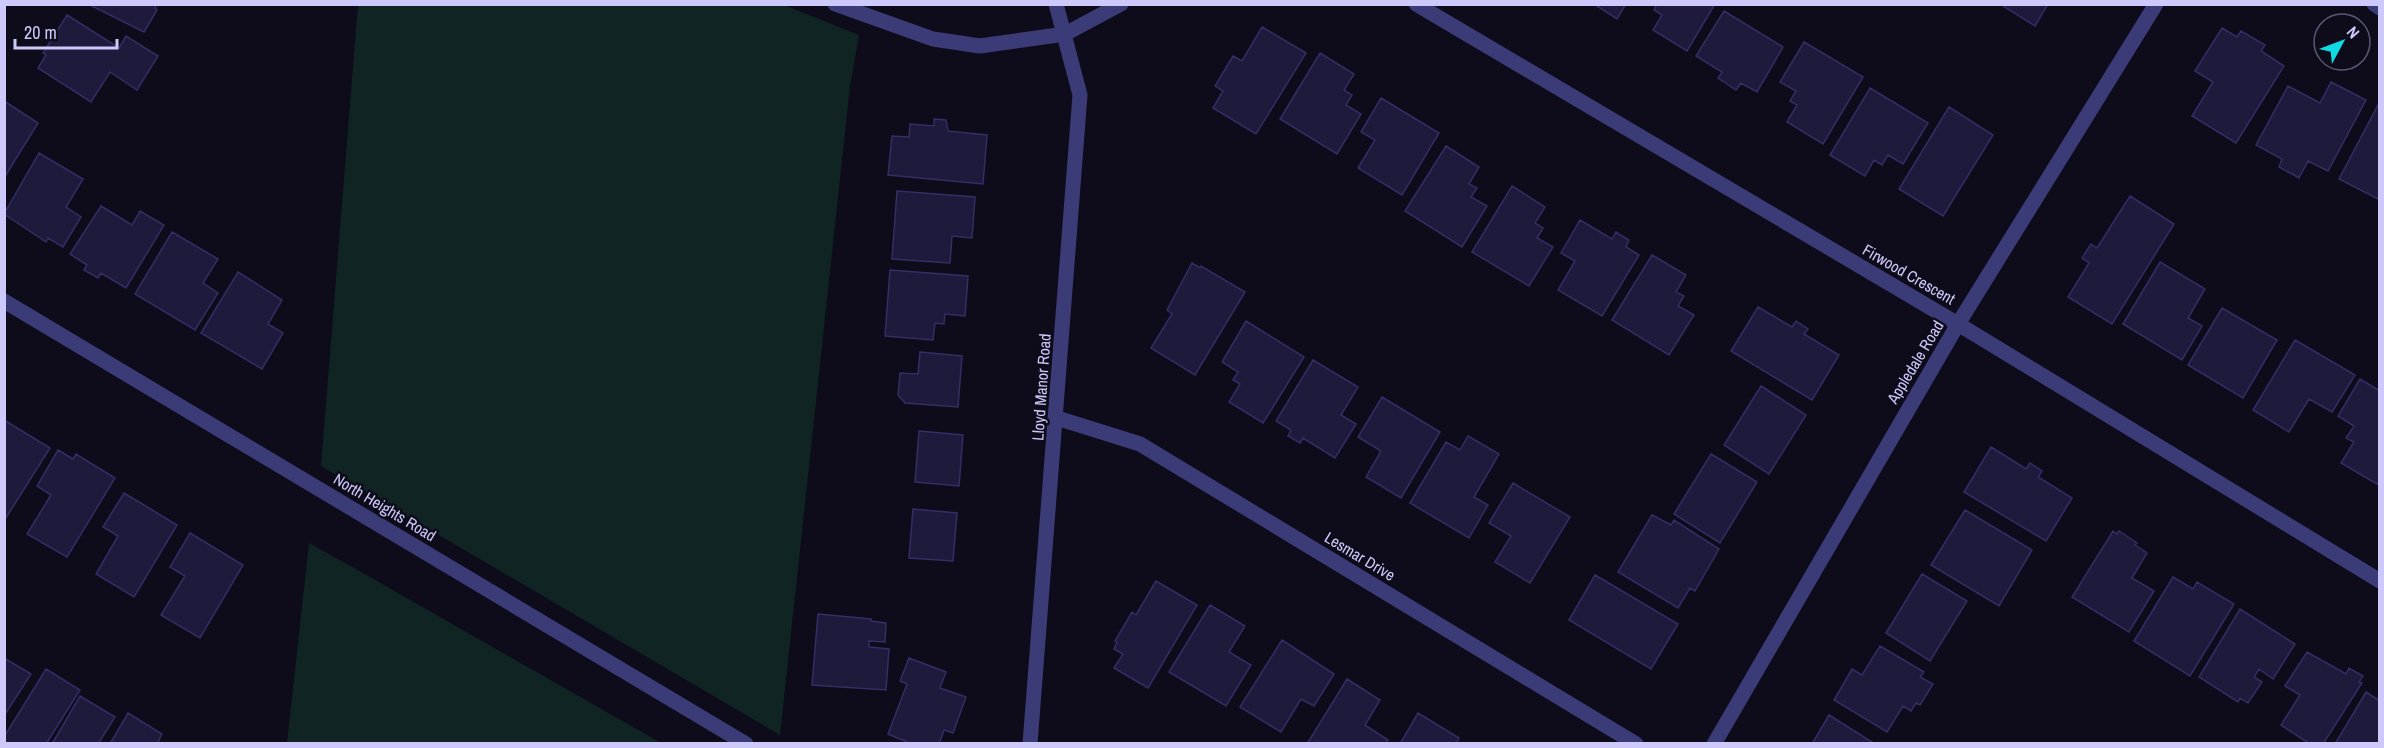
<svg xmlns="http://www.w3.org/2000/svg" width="2384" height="748" font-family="'Archivo Narrow',sans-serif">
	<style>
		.green { fill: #102523 }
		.building { fill: #1e1a3b; stroke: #352d65; stroke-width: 1.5 }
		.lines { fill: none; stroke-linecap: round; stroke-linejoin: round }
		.minor { stroke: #3b3c77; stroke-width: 15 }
		.labels { text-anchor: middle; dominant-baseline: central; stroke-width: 5; stroke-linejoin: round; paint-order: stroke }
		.street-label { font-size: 16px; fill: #cdcafb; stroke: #0e0c1b }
	</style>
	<rect width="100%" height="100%" fill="#0e0c1b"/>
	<path class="green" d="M358,5H784L859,35L850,86L780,735L321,466Z
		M309,543L354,568L661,743H287Z"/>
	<path class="building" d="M88,4H157L155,8L157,10L144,32Z
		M1594,4H1626L1617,19Z
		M1657,4H1715L1687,51L1653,30L1662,15L1654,10Z
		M2000,4H2048L2035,26Z
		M1724,11L1783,47L1757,92L1741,83L1736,90L1718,78L1722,72L1696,56Z
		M67,15L119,48L126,36L158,56L137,90L110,72L91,102L38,68L46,55L43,53Z
		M1262,27L1306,53L1256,134L1213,108L1223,91L1215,86L1233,56L1242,61Z
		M2222,28L2237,37L2241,31L2265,45L2261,51L2284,66L2236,143L2192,116L2213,82L2195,71Z
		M1804,42L1863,77L1823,144L1787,122L1797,105L1790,101L1796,91L1780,82Z
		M1320,53L1354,74L1344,90L1352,95L1346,105L1361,114L1337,154L1280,119Z
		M2331,82L2366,100L2328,171L2308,161L2299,178L2279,167L2282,159L2256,145L2288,86L2320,103Z
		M1870,88L1928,123L1903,164L1888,155L1882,165L1874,160L1865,176L1830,155Z
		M1381,98L1439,133L1402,195L1358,168L1375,140L1361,132Z
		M4,101L38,123L4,178Z
		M2378,105L2380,106V200L2339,179Z
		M1949,107L1993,135L1943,216L1899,189Z
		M934,119L946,120L948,131L987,135L983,184L888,175L892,136L909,137L910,124L934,126Z
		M1446,146L1479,167L1469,184L1477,188L1471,197L1487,206L1462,247L1405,211Z
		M39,153L83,179L66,207L81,217L63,247L48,238L46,242L4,214Z
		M1512,186L1545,207L1535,223L1543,228L1537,238L1553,247L1529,286L1472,252Z
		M897,191L975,197L972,238L952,236L950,263L892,259Z
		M2130,196L2174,224L2112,324L2068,297L2089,263L2082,258L2091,244L2097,248Z
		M101,206L132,225L140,211L164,225L126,288L101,273L98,278L84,270L87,265L70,254Z
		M1580,220L1612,239L1616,232L1629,240L1626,247L1639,255L1602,316L1558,290L1575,261L1561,253Z
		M172,232L218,259L203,283L218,293L195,330L135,294Z
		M1652,255L1686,275L1676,292L1684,296L1678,306L1694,315L1669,355L1612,320Z
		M2160,262L2205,289L2188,318L2202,326L2182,360L2123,324Z
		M1192,263L1200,268L1201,266L1245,292L1195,375L1151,348L1172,314L1167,310Z
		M890,270L968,276L965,316L945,314L944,324L935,323L933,340L885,336Z
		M238,272L282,300L268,324L283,333L262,369L201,333Z
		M1758,307L1792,327L1796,321L1808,329L1804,334L1839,355L1812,400L1731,351Z
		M2222,308L2277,340L2243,398L2188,365Z
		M1246,321L1304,357L1263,423L1229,402L1240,384L1233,380L1238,372L1222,362Z
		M2295,340L2355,375L2332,412L2309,399L2289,432L2253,410Z
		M920,352L962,356L958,407L905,403L898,395L900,373L918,374Z
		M1313,360L1358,387L1341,415L1356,424L1335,458L1303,438L1300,443L1288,436L1291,430L1276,421Z
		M2360,379L2380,391V480L2377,484L2341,463L2354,442L2346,438L2354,426L2338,416Z
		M1761,386L1806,415L1769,474L1724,445Z
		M1382,397L1440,432L1401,498L1366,477L1381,451L1358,437Z
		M4,420L50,448L4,521Z
		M919,431L963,435L959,486L915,482Z
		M1468,436L1499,454L1474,497L1488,505L1469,538L1410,503L1446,442L1460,450Z
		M1991,447L2026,469L2030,463L2042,471L2038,477L2072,498L2046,541L1964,492Z
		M58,450L73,459L76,454L115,478L67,557L27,534L51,495L37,486Z
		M1711,454L1757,482L1720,543L1674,514Z
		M1513,483L1570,517L1530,583L1495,562L1511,536L1489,523Z
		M124,493L177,525L134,597L96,574L118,536L103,527Z
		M913,509L957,513L953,561L909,558Z
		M1965,510L2032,550L1999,606L1931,565Z
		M1652,515L1671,525L1674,520L1719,549L1695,591L1690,588L1678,608L1618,572Z
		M2113,531L2117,534L2119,531L2137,543L2135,545L2147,553L2132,578L2154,591L2129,632L2072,597Z
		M190,533L243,565L200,638L161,615L185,576L170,567Z
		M1922,574L1967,601L1930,661L1886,633Z
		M1595,575L1678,624L1651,669L1569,620Z
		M2173,577L2193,589L2197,582L2234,604L2190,676L2134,641Z
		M1156,581L1197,605L1148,688L1114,668L1123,654L1114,649L1117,642L1115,641L1132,612L1136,615Z
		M1210,605L1245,626L1229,652L1251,665L1226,706L1169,672Z
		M2240,609L2295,644L2273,679L2259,669L2254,677L2262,682L2248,703L2240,698L2238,702L2199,677Z
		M818,614L871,619V621L886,623L885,642L869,641V647L889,649L886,690L812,685Z
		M1282,640L1334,674L1314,706L1301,699L1281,732L1240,707Z
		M1880,646L1924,672L1920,677L1933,684L1920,705L1916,703L1911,711L1903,706L1887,732L1834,700L1852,669L1862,675Z
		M2307,652L2346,674L2349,668L2363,676L2359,682L2362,683L2323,744H2310L2281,725L2300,695L2285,686Z
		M4,658L31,674L4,716Z
		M909,658L946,672L940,688L966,697L953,733L944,730L939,744H912L888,734L907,684L900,681Z
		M46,669L80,690L46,744H4V737Z
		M1347,679L1380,700L1365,725L1388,740L1386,744H1307Z
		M2366,692L2380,701V744H2335Z
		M80,696L115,717L98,744H52Z
		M128,713L162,734L157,744H110Z
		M1418,713L1459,738L1456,744H1400Z
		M1829,715L1875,744H1812Z"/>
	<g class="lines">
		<path class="minor" d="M835,4L933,39L980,46L1065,34L1121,4
			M1416,4L1958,324L2380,581
			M2374,4L2380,8
			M4,301L746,744
			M1057,418L1140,444L1636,744
			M1030,744L1080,95L1056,4
			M1714,744L1958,324L2156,4"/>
	</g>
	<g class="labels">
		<g class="street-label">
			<text transform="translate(1909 274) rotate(30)">Firwood Crescent</text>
			<text transform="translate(1915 362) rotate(-59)">Appledale Road</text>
			<text transform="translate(1041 387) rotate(-86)">Lloyd Manor Road</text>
			<text transform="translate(385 507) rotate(31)">North Heights Road</text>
			<text transform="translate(1360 556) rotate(31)">Lesmar Drive</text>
		</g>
	</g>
	<rect width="2384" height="748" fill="none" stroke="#cdcafb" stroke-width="12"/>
	<g transform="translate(2342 42) rotate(49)"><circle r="28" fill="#0e0c1b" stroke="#5a5875" stroke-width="1.5"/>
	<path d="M0-4.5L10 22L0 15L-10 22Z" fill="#10dae2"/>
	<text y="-9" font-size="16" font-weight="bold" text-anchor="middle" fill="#cdcafb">N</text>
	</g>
	<path d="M15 39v9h102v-9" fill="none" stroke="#cdcafb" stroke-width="3"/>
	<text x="24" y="39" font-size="18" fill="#cdcafb" stroke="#0e0c1b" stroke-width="4.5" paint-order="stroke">20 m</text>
</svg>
